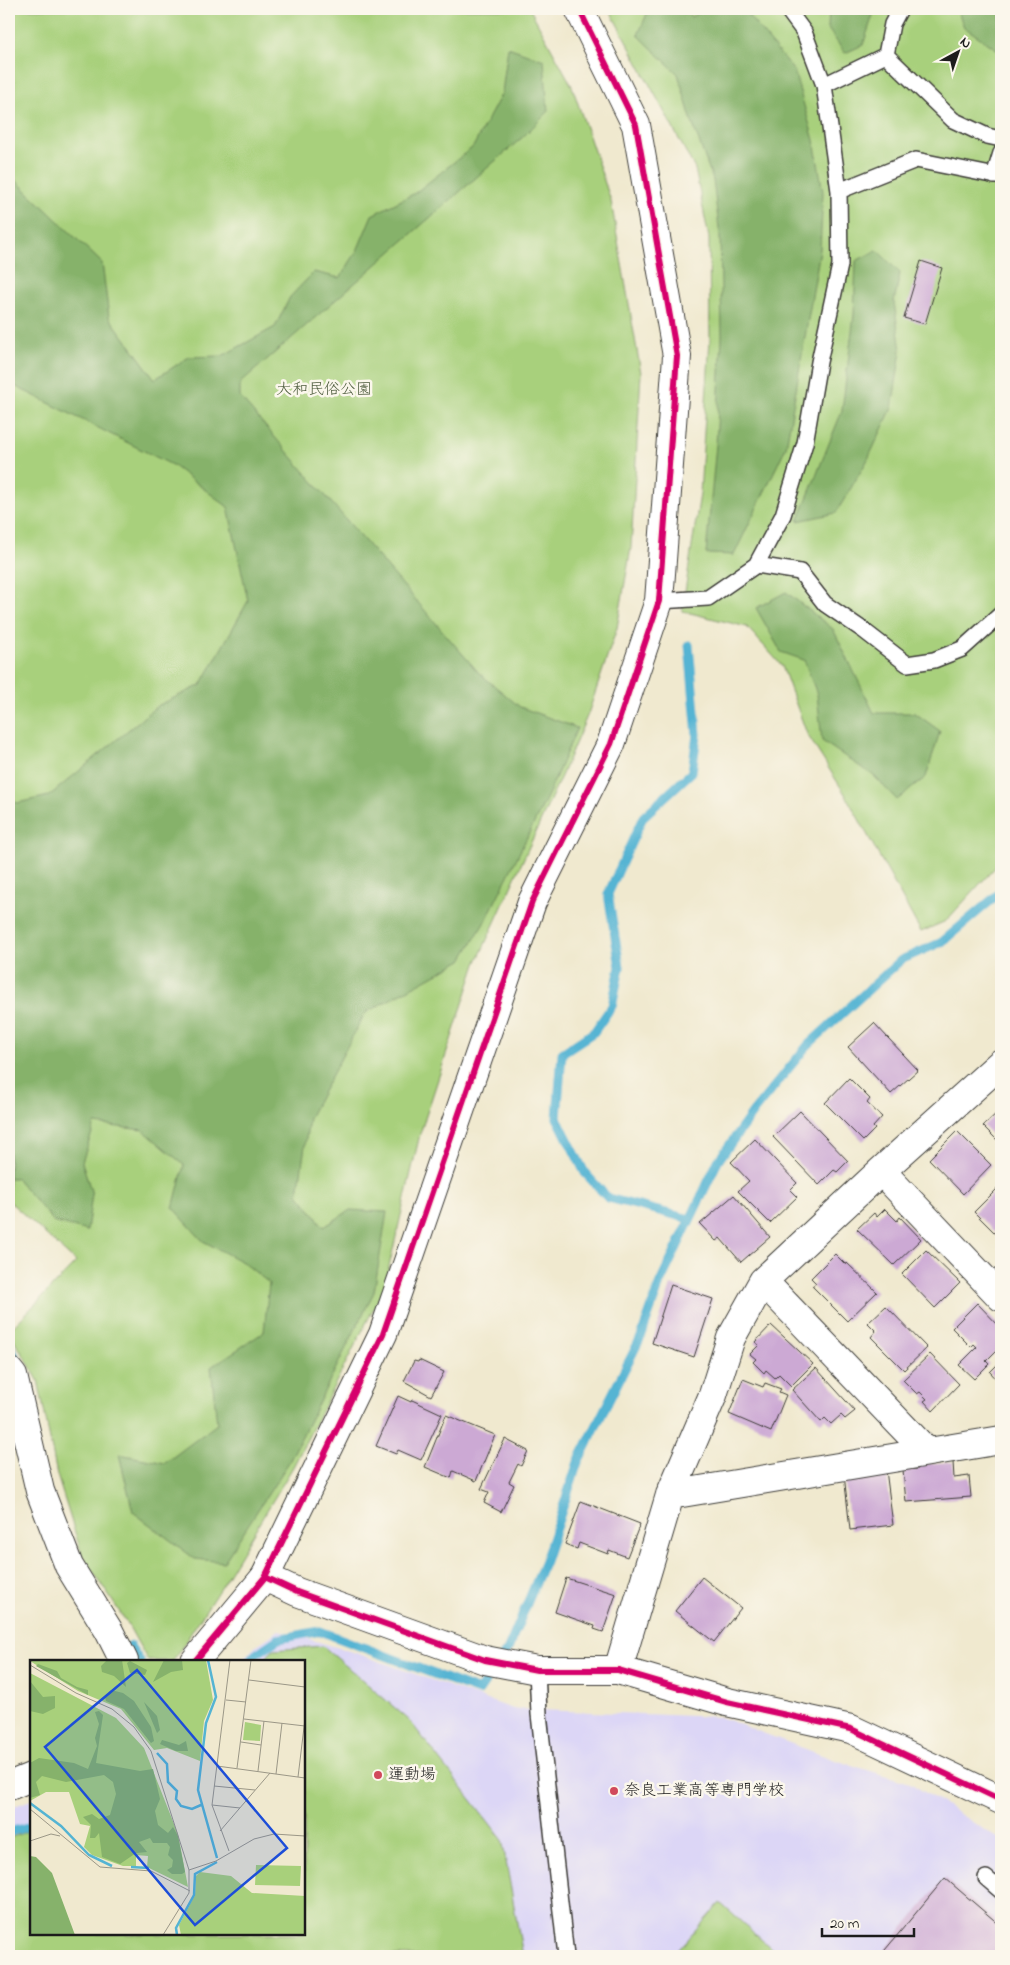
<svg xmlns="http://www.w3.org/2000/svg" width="1010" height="1965" font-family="'Indie Flower','Klee One',sans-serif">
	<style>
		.built { fill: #dcd6f6 }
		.green { fill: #a8d07b; stroke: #62764c }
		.forest { fill: #86b26b; stroke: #516744 }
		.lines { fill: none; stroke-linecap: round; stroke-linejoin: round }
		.stream { stroke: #54b4d3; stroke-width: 9 }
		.building { fill: #cca9d4 }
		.lane-casing { stroke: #3c3b37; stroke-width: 18 }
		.street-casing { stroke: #3c3b37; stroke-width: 30 }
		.secondary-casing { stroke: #3c3b37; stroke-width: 30 }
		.lane { stroke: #fff; stroke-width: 15 }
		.street { stroke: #fff; stroke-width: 28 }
		.secondary { stroke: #fff; stroke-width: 28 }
		.cycleway-casing { stroke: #fbf7ec; stroke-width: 9 }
		.cycleway { stroke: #d6006c; stroke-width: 6 }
		.poi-dot { fill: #d1495b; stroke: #fbf7ec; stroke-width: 2 }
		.labels { text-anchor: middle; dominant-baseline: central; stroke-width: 5; stroke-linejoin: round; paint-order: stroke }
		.park-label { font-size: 16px; fill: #4d5b3d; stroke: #fbf7ec }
		.poi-label { font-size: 16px; fill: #1c1c1c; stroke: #fbf7ec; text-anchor: start }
		.inset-river { fill: none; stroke: #54b4d3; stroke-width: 2.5 }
		.inset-road { fill: none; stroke: #9b9787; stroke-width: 1 }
		.view { fill: #1d4ed8; fill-opacity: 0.15; stroke: #1d4ed8; stroke-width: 2.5 }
		.inset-edge { fill: none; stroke: #1c1c1c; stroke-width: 2.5 }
	</style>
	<rect width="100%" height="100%" fill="#fbf7ec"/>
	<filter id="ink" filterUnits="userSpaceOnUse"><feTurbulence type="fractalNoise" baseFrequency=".02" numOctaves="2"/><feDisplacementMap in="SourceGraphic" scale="10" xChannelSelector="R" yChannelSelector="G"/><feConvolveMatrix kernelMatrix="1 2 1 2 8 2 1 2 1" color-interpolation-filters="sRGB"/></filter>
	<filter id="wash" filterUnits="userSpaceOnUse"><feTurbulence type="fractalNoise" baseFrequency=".0096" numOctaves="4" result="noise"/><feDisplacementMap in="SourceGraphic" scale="20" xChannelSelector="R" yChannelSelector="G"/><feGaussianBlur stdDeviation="1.12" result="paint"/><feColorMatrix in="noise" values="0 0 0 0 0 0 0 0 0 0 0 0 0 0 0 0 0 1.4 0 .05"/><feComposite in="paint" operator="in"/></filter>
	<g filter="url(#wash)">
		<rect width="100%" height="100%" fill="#f0e9cf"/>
		<path class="built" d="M279,1630L359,1654L513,1709L720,1717L835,1760L910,1783L1001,1840V1956H9V1808L31,1800V1934H304V1661H241L257,1645Z"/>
		<path class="green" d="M9,9H530L572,86L611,201L641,373L631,548L617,628L588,714L562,774L476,964L420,1134L384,1288L293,1467L222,1585L173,1661H148L127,1623L82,1555L57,1475L38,1380L9,1331L76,1262L9,1201Z
			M609,9H1001V861L946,921L921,932L845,794L807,734L782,666L747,627L682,611L700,494L710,339L709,238L695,169Z
			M323,1646L409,1720L502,1839L523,1956H9V1838L31,1830V1934H304V1661H263L273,1650Z
			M720,1903L780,1956H673Z"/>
		<path class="forest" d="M649,9H685L691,17L707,9H743L794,71L814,140L823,192L820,250L786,447L734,555L706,554L716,445L722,337L720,236L713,180L692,122L678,74L638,35Z
			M829,9H875L863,45L845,53L828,29Z
			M957,9H1001V52L964,27Z
			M508,47L544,60L548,112L524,136L240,383V397L479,673L520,707L577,728L548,795L487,918L462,960L365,1013L309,1118L298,1194L324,1227L350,1210L387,1212L374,1292L289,1462L224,1562L195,1559L133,1512L119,1454L165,1463L217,1424L211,1367L264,1332L269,1283L244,1263L203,1241L173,1208L184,1165L143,1130L95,1124L82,1162L92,1194L87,1231L54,1222L16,1178H9V797L17,803L49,796L157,706L201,685L248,601L228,507L172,465L9,383V174L102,263L109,317L155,379L189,357L222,356L275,327L290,297L314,272L340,278L357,251L372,215L415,193L473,147L502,93Z
			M877,250L900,273L894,302L901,351L892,408L867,461L836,513L798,521L842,411L854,315L856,261Z
			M786,592L833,629L874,713H915L940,731L926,777L897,800L874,776L822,741L817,694L804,660L781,652L756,608Z"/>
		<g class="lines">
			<path class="stream" d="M689,645L697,735L692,772L643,817L608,894L620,967L612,1006L594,1032L562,1053L557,1118L585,1173L608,1198L690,1219
				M9,1345L14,1354L20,1370
				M130,1646L140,1661
				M250,1661L255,1655L278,1639L320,1631L479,1691L508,1649L545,1561L578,1462L641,1337L660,1283L718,1161L754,1111L808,1045L901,960L942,942L1001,892
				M9,1832L31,1826"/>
		</g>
		<g id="blocks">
			<path class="building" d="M921,261L942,268L925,324L904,318Z
				M874,1023L918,1070L891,1094L848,1047Z
				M849,1078L870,1099L867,1103L882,1117L873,1127L875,1129L863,1141L825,1103Z
				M800,1111L848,1161L837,1172L834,1170L819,1185L773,1137Z
				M998,1112L1001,1115V1144L983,1126Z
				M957,1131L991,1165L963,1194L929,1159Z
				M755,1139L797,1183L790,1190L797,1197L770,1223L738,1191L749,1181L731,1162Z
				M1001,1185V1239L974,1212Z
				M734,1195L770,1237L741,1262L720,1238L716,1241L700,1224Z
				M885,1209L897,1221L900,1217L921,1239L894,1265L857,1229L874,1213L877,1217Z
				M926,1250L960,1283L935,1308L902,1274Z
				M835,1254L846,1265L847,1263L877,1292L847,1321L812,1286L816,1283L811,1278Z
				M671,1285L713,1299L694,1357L652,1343Z
				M977,1303L1001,1328V1346L986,1361L989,1364L974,1379L959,1365L977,1347L974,1344L971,1347L952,1328Z
				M886,1306L927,1348L904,1370L871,1337L876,1331L868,1323Z
				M771,1325L813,1364L791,1386L779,1374L775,1378L766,1370L764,1373L753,1362L756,1359L750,1354L759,1345L755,1342Z
				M930,1354L959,1384L933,1411L924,1401L927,1399L920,1392L917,1394L903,1380Z
				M419,1360L444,1372L431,1396L404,1381L414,1361L418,1362Z
				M1001,1361V1384L990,1372Z
				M816,1368L855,1411L845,1419L841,1415L831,1424L825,1418L821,1422L792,1390Z
				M743,1379L763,1387L765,1383L781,1389L779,1392L786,1395L771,1432L729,1414Z
				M398,1396L411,1402L412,1400L442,1414L421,1460L398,1450L396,1454L376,1446Z
				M446,1415L495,1435L476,1481L453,1471L451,1478L425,1467Z
				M505,1439L528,1451L521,1466L518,1464L509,1482L514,1485L501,1512L484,1503L489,1492L481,1489Z
				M953,1462L954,1478L969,1476L971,1497L906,1502L903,1470L918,1469V1464Z
				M886,1470L893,1525L850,1530L844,1474Z
				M581,1501L640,1524L627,1557L609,1550L608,1554L579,1543L577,1549L565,1544Z
				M702,1577L741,1608L714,1642L675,1611Z
				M566,1578L616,1594L603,1632L594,1629L595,1626L555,1612Z
				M945,1878L1001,1926V1956H880Z"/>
		</g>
	</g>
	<g filter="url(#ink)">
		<use href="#blocks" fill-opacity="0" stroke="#3c3b37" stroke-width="1"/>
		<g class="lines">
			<g class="lane-casing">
				<path id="lane" d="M886,55L953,120L987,136L1001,139
					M886,55L892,24L900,9
					M824,85L886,55
					M994,176L1001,153
					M839,191L916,160L1001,177
					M756,565L800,572L825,604L863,630L907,664L934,660L962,649L1001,614
					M659,601L708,598L756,565L783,515L805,443L819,362L840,265L839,191L824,85L804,32L787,9
					M537,1670L539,1714L566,1956
					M986,1878L1001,1891"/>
			</g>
			<g class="street-casing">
				<path id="street" d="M881,1171L1001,1297
					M763,1281L927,1452
					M9,1371L13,1376L40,1491L69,1566L109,1631L124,1661
					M670,1495L1001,1440
					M265,1577L297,1592L485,1660L537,1670H618L727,1702L851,1729L1001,1800
					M618,1670L670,1495L713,1395L731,1338L763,1281L881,1171L1001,1063"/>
			</g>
			<g class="secondary-casing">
				<path id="secondary" d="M195,1661L265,1577L383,1334L532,902L611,744L659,601L677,356L636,125L579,9
					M9,1786L31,1777"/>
			</g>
			<use href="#lane" class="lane"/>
			<use href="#street" class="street"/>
			<use href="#secondary" class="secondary"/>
			<g class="cycleway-casing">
				<path id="cycleway" d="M265,1577L297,1592L485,1660L537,1670H618L727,1702L851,1729L1001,1800
					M195,1661L265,1577L383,1334L532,902L611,744L659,601L677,356L636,125L579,9"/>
			</g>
			<use href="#cycleway" class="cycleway"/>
		</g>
	</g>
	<g class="poi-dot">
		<circle cx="378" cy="1775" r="5"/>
		<circle cx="614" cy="1791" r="5"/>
	</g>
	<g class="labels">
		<g class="park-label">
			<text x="324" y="390">大和民俗公園</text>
		</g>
		<g class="poi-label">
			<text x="388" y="1775">運動場</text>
			<text x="624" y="1791">奈良工業高等専門学校</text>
		</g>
	</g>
	<g transform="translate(30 1660)">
		<rect width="275" height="275" fill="#f0e9cf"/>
		<path d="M176,0L183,40L174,61L170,101L137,88L124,90L91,49L48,31L0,1ZM0,13L86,58L114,88L148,174L158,227L117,207L118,196L106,195V206H93L62,195L54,187L60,166L50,164L39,132H16L0,141ZM215,62L231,65L230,81L213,80ZM226,205L271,206L270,226L225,225ZM170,212L201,216L222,233L275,236V275H151L149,265L165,235L166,216Z" fill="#a8d07b"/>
		<path d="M77,0H92L96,27L84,16L72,12L71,6ZM134,0H152L153,10L141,12L123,22ZM100,1L117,10L115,15L100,13L97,3ZM8,4L27,11L31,18L47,27L58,30V35L6,6ZM0,21L13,37L25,36V48L13,54L0,51ZM81,30L93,33L104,41L121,67L124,81L121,83L94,49L76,41L75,37ZM114,42L127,56L130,70L127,73ZM69,51L73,55L66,103L110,111L123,109L130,139L125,151L128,165L138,173L143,167L148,176L155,212L152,214H142L137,210L142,207L143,200L138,195L140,187L137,183H123L120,178L109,182L117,192L106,193L90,204L72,197L69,173L65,178H60L61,165L53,157L62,154L69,159L80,155L86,134L83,122L74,115L36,122L12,116L6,122L10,135L0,138V103L9,98L44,103L58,109L67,86L65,78L69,64L65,52ZM132,80L149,85L156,81L158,91H146L130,84ZM0,196L6,197L22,213L45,275H0Z" fill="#86b26b"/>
		<path class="inset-river" d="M178,0L186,37L176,63L168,130L187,198M127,93L137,104L138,122L147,131L146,139L151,146L162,149L171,145M0,143L31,166L59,195L82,206M101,207L119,208M147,275L146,268L164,235L165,214L187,202"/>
		<path class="inset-road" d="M0,5L46,33L82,49L104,67L121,91L159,210V233L133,275M219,20L275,27M196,40L216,42M214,59L275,66M211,82L231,85M187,106L275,118M207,108L221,0M228,111L234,61M246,114L252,63M268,117L275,59M184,126L225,130M182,145L210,148M0,149L70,207L121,211L160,231M190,171L240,113M0,181L21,174L30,176M199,191L182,145L200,0M159,210L186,201L224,179L244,174L275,176"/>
		<path class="view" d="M107,10L257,188L165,265L15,87Z"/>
		<rect width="275" height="275" class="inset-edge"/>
	</g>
	<rect width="1010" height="1965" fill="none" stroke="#fbf7ec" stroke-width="30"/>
	<g transform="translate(958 52) rotate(40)" stroke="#fbf7ec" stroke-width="4" paint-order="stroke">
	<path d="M0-4L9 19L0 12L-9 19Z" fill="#1c1c1c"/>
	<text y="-8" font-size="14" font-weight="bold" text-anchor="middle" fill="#1c1c1c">N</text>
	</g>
	<path d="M822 1928v8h92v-8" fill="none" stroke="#1c1c1c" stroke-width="2.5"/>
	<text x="830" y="1928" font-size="15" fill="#1c1c1c" stroke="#fbf7ec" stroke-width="4" paint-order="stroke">20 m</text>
</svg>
